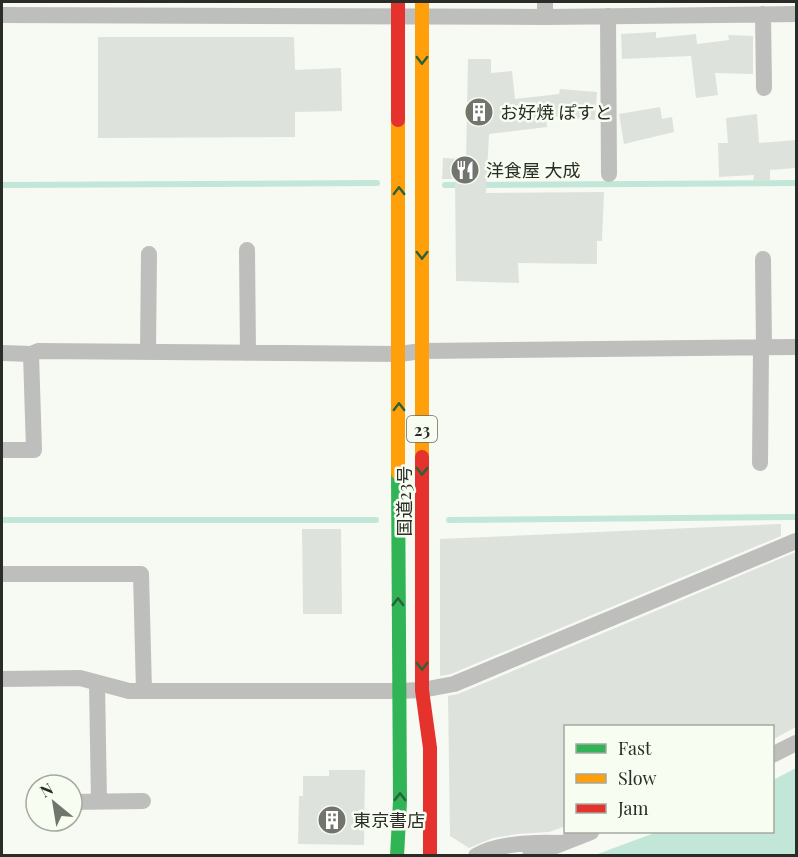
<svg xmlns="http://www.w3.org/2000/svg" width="798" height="857" font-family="'Playfair Display','Noto Sans JP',serif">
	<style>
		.water { fill: #c2e6d7 }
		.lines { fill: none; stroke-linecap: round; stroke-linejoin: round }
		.stream { stroke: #c2e6d7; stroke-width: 6 }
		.building { fill: #dee2dd }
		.street { stroke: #bebebc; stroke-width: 16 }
		.fast { stroke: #30b455; stroke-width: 14 }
		.slow { stroke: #ff9f0a; stroke-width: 14 }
		.jam { stroke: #e5322d; stroke-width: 14 }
		.oneway { stroke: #2c6239 }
		.labels { text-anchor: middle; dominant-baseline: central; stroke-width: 5; stroke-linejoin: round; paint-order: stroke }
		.shield { fill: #f7fdf0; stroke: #686b63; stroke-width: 1.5 }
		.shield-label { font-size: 16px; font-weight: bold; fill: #2a2c27 }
		.poi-label { font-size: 18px; fill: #2a2c27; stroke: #f7fdf0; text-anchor: start }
		.street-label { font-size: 18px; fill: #2a2c27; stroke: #f7fdf0 }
	</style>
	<rect width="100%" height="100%" fill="#f7faf3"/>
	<path class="water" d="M796,768V855H595L657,832H772L773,780Z"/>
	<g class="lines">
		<path class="stream" d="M2,185L377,183
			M445,185H463
			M479,185L796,183
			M2,520H376
			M449,520L796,517"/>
	</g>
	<path class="building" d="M656,32V38L696,34L697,44L729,40L728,35L753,36V74L715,73L718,95L696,98L691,56L622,59L621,34Z
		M98,37H294L295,70L341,68L342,111L295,112V137L98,138Z
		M468,59H491V73L512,71L515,99L559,94L560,89L597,92L595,120L546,116L547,127L489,134L486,193L604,192L602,241H597V264L518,263L519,283L456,281L455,179H442L443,158L466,159Z
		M660,107L662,119L672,117L674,132L624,144L619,114Z
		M757,114L759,143L796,140V168L770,170V181L753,180L754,175L719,177L718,143H728L726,118Z
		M781,524V536L451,674L440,676V539Z
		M302,529H341L342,614H303Z
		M796,552V727L772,740V726H566V826L549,832L517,834L493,838L469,848L450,836L448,696L458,694Z
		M329,770H365L364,845L298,844L299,796H303V776H329Z"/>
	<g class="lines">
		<path class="street" d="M545,2V17
			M763,14L764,88
			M2,15L545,17L796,14
			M608,16L609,174
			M247,250L248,353
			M763,259L764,347
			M148,351L149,254
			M2,353L31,354L38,351L399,354L422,351L796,347
			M2,450H34L31,354
			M760,463L761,349
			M2,574H141L144,691
			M2,679L80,678L129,691H398L422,690L454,684L796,541
			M97,683L99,802
			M772,755L796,743
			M72,802L143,801
			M476,856C498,843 536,842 562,843
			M530,856L591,832"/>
		<path class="fast" d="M397,856L400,801L398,473"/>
		<path class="slow" d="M422,2V457
			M398,120V473"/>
		<path class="jam" d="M398,2V120
			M422,457V690L430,748V856"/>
	</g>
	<defs><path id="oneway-chevron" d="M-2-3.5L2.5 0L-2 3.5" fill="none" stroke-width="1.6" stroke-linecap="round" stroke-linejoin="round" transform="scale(1.5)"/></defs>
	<g class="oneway">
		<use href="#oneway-chevron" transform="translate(422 60) rotate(90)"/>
		<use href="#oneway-chevron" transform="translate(399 191) rotate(-90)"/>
		<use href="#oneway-chevron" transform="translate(422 255) rotate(90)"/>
		<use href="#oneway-chevron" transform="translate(399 407) rotate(-90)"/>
		<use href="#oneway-chevron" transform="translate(422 471) rotate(90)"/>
		<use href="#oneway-chevron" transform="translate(398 602) rotate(-90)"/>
		<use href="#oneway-chevron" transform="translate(422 666) rotate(90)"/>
		<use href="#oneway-chevron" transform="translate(400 797) rotate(-89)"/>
	</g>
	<defs>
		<g id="building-disc" transform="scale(1.5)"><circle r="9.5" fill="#72746e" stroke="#f7fdf0"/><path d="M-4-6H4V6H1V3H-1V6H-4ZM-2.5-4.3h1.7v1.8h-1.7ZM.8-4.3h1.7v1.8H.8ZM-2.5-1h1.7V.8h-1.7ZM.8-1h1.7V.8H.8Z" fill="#fff"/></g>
		<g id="restaurant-disc" transform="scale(1.5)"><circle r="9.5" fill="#72746e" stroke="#f7fdf0"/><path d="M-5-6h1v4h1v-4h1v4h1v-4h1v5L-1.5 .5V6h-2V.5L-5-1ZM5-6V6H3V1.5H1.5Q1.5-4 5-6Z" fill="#fff"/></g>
	</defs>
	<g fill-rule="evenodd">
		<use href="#building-disc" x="479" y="112"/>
		<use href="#restaurant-disc" x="465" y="170"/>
		<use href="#building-disc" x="332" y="820"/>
	</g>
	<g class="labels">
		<rect class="shield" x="407" y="416" width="30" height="26" rx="4.5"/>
		<g class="shield-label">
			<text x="422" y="429">23</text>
		</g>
		<g class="poi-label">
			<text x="500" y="112">お好焼 ぽすと</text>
			<text x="486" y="170">洋食屋 大成</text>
			<text x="353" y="820">東京書店</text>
		</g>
		<g class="street-label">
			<text transform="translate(404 501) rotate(-90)">国道23号</text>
		</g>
	</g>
	<rect width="798" height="857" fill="none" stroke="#2a2c27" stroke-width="6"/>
	<rect x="564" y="725" width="210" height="108" fill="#f7fdf0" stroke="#a5a9a0" stroke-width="1.5"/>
	<rect x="576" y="744" width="30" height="9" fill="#30b455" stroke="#a5a9a0" stroke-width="1.5"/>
	<text x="618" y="755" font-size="18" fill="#2a2c27">Fast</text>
	<rect x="576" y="774" width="30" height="9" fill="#ff9f0a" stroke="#a5a9a0" stroke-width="1.5"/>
	<text x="618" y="785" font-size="18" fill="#2a2c27">Slow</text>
	<rect x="576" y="804" width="30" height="9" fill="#e5322d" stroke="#a5a9a0" stroke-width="1.5"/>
	<text x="618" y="815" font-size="18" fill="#2a2c27">Jam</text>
	<g transform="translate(54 803) rotate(330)"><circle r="28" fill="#f7fdf0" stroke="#a5a9a0" stroke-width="1.5"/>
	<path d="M0-4.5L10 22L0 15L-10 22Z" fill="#72746e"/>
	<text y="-9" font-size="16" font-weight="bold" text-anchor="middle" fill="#2a2c27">N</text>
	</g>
</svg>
